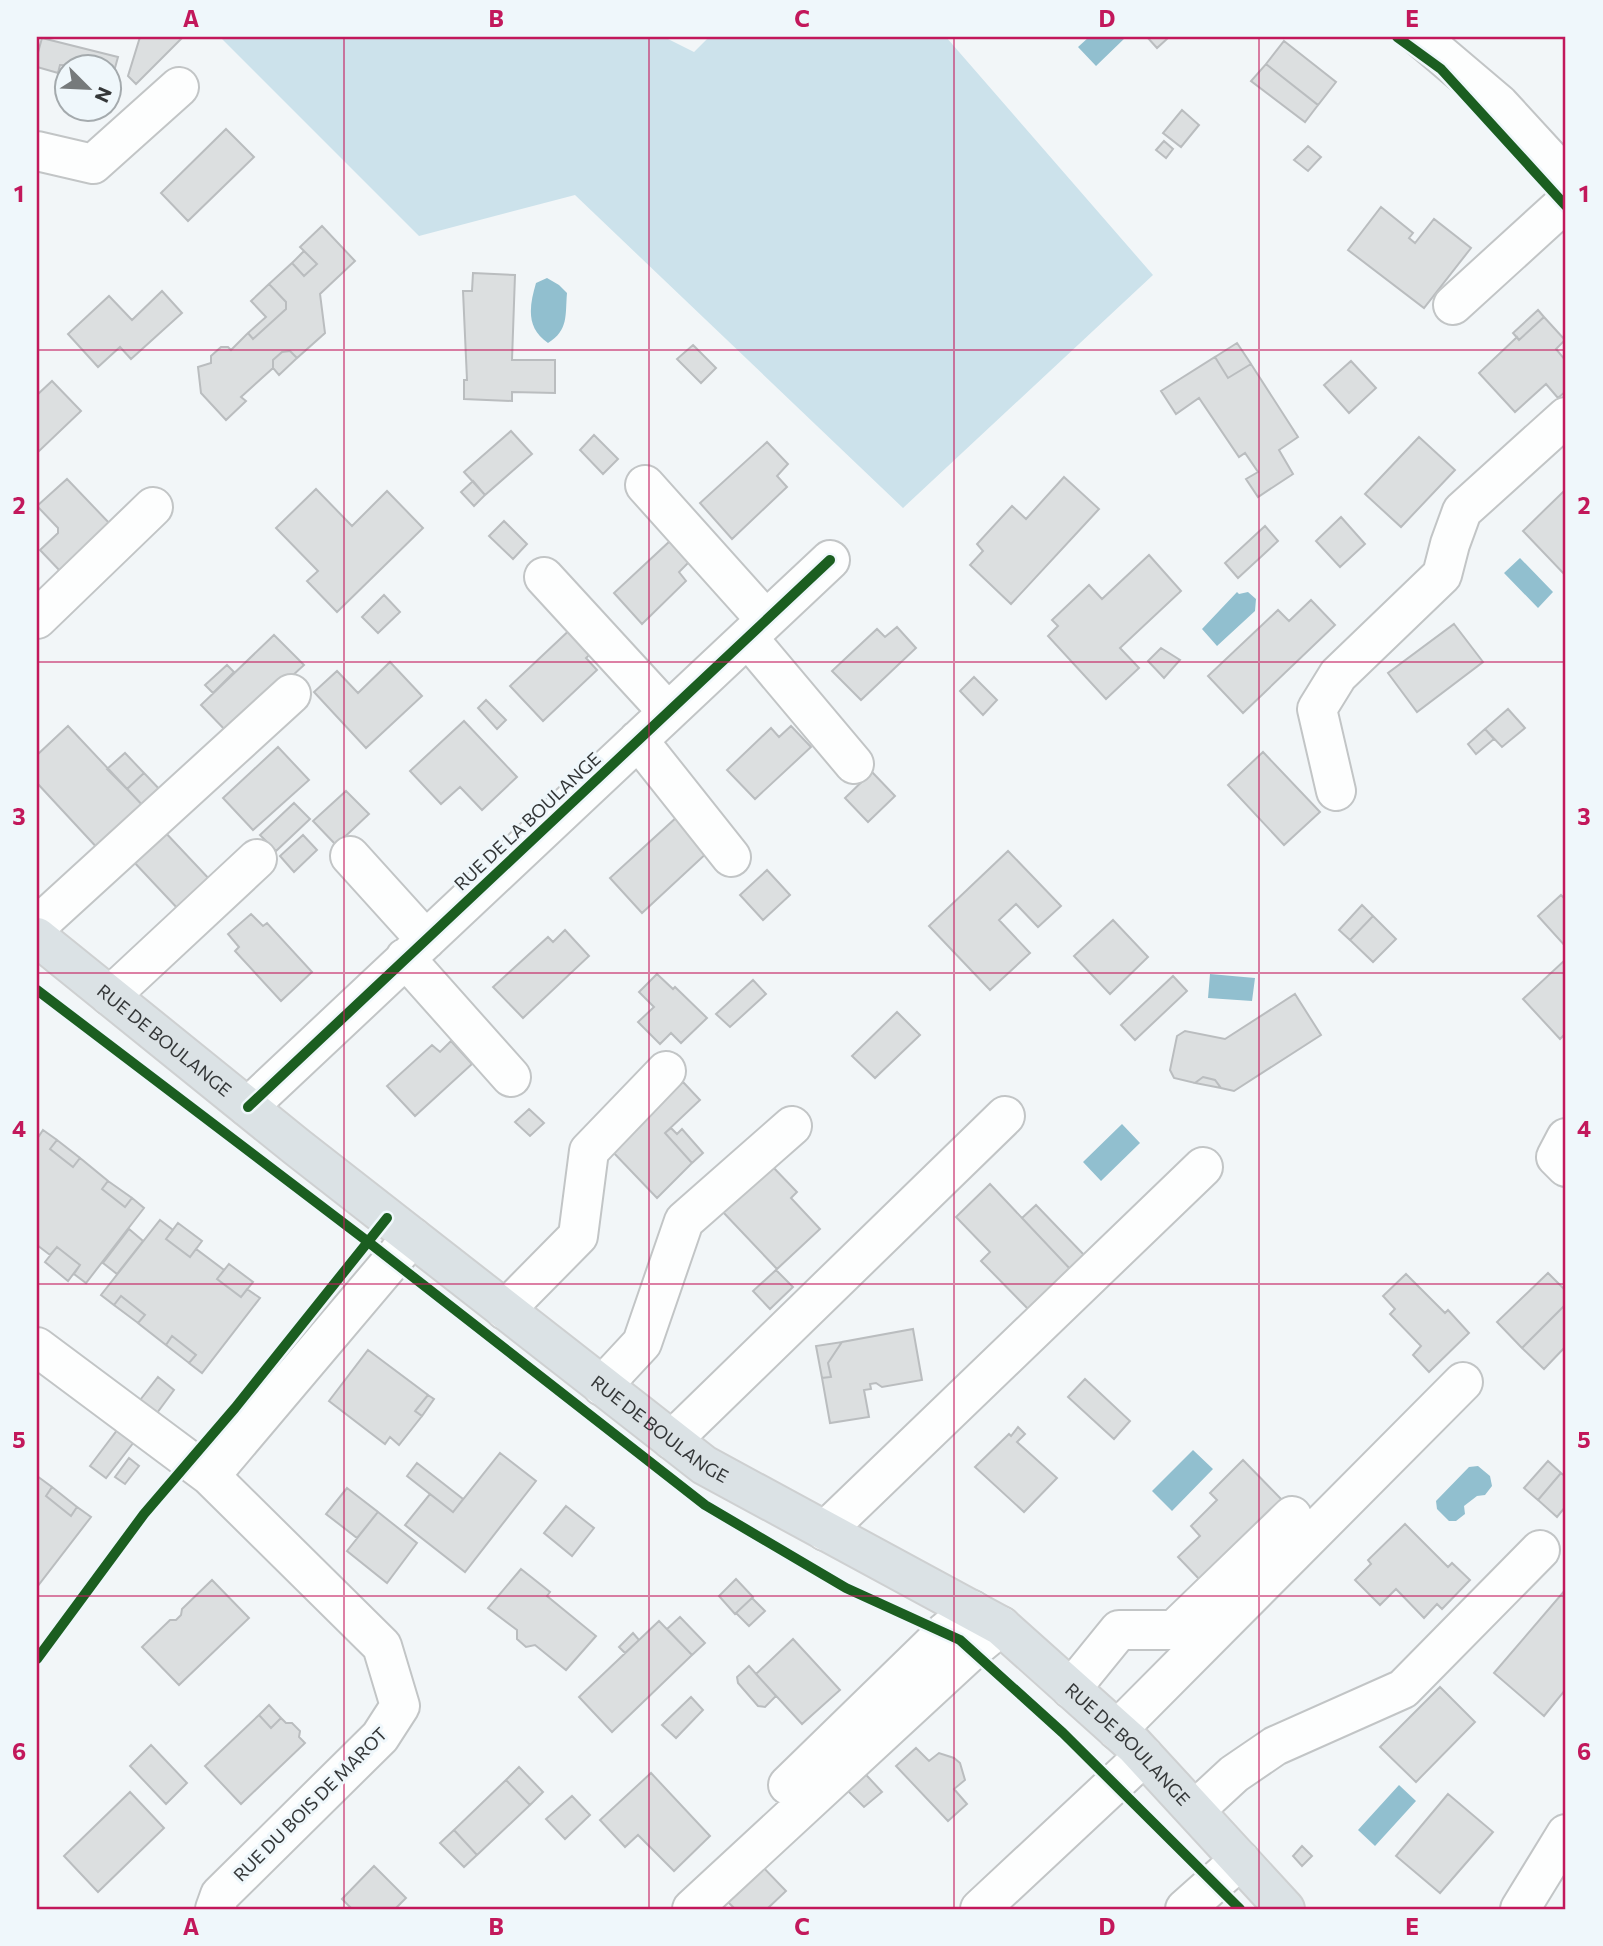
<svg xmlns="http://www.w3.org/2000/svg" width="1603" height="1946" font-family="Commissioner,sans-serif">
	<style>
		.green { fill: #cce2eb }
		.water { fill: #91bfcf }
		.building { fill: #dcdfe0; stroke: #babdbf; stroke-width: 2 }
		.lines { fill: none; stroke-linecap: round; stroke-linejoin: round }
		.minor-casing { stroke: #c2c5c6; stroke-width: 42 }
		.major-casing { stroke: #ced0d1; stroke-width: 42 }
		.minor { stroke: #fdfefe; stroke-width: 38 }
		.major { stroke: #dbe2e5; stroke-width: 38 }
		.cycleway-casing { stroke: #eff7fb; stroke-width: 15 }
		.cycleway { stroke: #1b5e20; stroke-width: 10 }
		.grid { fill: none; stroke: #c2185b; stroke-width: 2; stroke-opacity: 0.55 }
		.labels { text-anchor: middle; dominant-baseline: central; stroke-width: 6; stroke-linejoin: round; paint-order: stroke }
		.street-label { font-size: 18px; fill: #343738; stroke: #eff7fb }
		.neatline { fill: none; stroke: #c2185b; stroke-width: 2.5 }
		.grid-label { font-size: 23px; text-anchor: middle; font-weight: bold; fill: #c2185b }
	</style>
	<rect width="100%" height="100%" fill="#f2f6f8"/>
	<path class="green" d="M220,37H664L694,52L709,37H946L1153,275L903,508L575,195L419,236Z"/>
	<path class="water" d="M1089,37H1126L1096,66L1078,47Z
		M547,278L559,285L567,293C565,315 569,330 548,343C526,328 529,307 536,283Z
		M1520,558L1553,592L1538,608L1504,573Z
		M1237,592L1239,594L1248,592L1256,599L1255,611L1217,646L1202,629Z
		M1210,974L1255,978L1252,1001L1208,998Z
		M1122,1124L1140,1143L1101,1181L1083,1162Z
		M1193,1450L1213,1469L1172,1511L1152,1491Z
		M1478,1466L1490,1476L1492,1486L1485,1495L1477,1496L1464,1506L1465,1514L1456,1521H1449L1437,1509L1436,1501L1469,1467Z
		M1399,1785L1416,1801L1375,1846L1358,1830Z"/>
	<path class="building" d="M140,37H183L136,84L128,76Z
		M1147,37H1166L1168,38L1157,48Z
		M42,38L118,57L110,86L108,66L60,65L58,73L37,67V56Z
		M1284,41L1336,82L1318,105L1266,64Z
		M1266,64L1318,105L1305,122L1251,81Z
		M1182,110L1199,125L1181,147L1163,133Z
		M226,129L254,157L188,221L161,193Z
		M1164,141L1173,149L1166,158L1156,150Z
		M1308,146L1321,157L1308,171L1294,160Z
		M1381,207L1413,233L1409,238L1415,243L1434,219L1471,248L1424,308L1348,250Z
		M322,226L355,261L320,294L325,333L297,358L290,351L282,352L273,360V368L241,397L246,401L226,420L201,393L198,367L211,363V356L221,347H228L231,350L248,333L253,339L286,309V302L269,284L292,263L304,276L317,264L300,247Z
		M304,251L317,264L304,276L292,263Z
		M473,273L515,275L512,360H555V393L512,392V401L464,399V380H467L463,291H472Z
		M269,284L286,302V309L253,339L248,333L266,317L251,301Z
		M162,291L182,313L131,359L120,347L98,367L68,334L109,296L132,320Z
		M1538,310L1544,317L1519,340L1513,333Z
		M1544,317L1565,340L1556,349L1566,361V391L1558,398L1546,384L1515,412L1479,373L1517,337L1519,340Z
		M1237,343L1251,364L1228,378L1215,357Z
		M693,345L716,368L701,383L677,359Z
		M290,351L297,358L279,375L273,368V360L282,352Z
		M1215,357L1228,378L1251,364L1298,437L1279,450L1293,474L1258,497L1246,479L1258,472L1245,453L1239,457L1199,398L1176,414L1161,391Z
		M1351,361L1376,388L1349,413L1324,385Z
		M52,381L81,411L37,453V395Z
		M511,431L532,454L485,495L464,472Z
		M594,435L618,459L603,474L580,450Z
		M1419,437L1455,470L1401,527L1365,494Z
		M767,442L788,464L777,476L787,487L732,539L700,503Z
		M1064,477L1099,509L1011,604L970,565L983,551L977,544L1012,506L1026,519Z
		M67,479L112,526L62,573L40,550L58,533V528L37,506Z
		M473,481L485,495L474,506L461,492Z
		M316,489L352,526L387,491L423,528L337,612L307,581L318,571L276,528Z
		M1566,489V576L1523,531Z
		M1341,517L1365,544L1340,567L1316,541Z
		M504,521L527,544L513,559L489,536Z
		M1265,526L1278,541L1238,578L1225,563Z
		M670,541L690,561L679,572L686,581L642,624L614,593Z
		M1149,555L1181,591L1120,648L1139,668L1106,699L1048,636L1058,626L1052,620L1089,585L1102,599Z
		M384,595L400,612L378,633L362,617Z
		M1311,600L1335,625L1243,713L1208,676L1278,610L1289,621Z
		M576,624L598,647L586,658L597,670L543,721L510,686Z
		M1454,624L1483,662L1417,712L1388,673Z
		M897,627L916,648L861,700L832,671L877,629L885,637Z
		M274,635L304,665L229,734L201,705Z
		M1161,648L1180,660L1164,678L1148,661Z
		M390,662L422,696L366,748L314,692L337,671L358,693Z
		M227,665L234,672L213,693L205,685Z
		M974,677L997,700L983,715L960,691Z
		M486,700L506,720L497,729L478,708Z
		M1508,709L1525,728L1502,747L1485,729Z
		M464,721L517,777L482,810L460,787L441,804L410,771Z
		M68,726L147,810L101,852L37,783V755Z
		M791,726L811,747L755,799L727,770L771,728L779,737Z
		M1485,729L1494,739L1476,754L1468,744Z
		M278,747L309,780L253,830L223,798Z
		M1263,752L1320,812L1284,845L1228,785Z
		M125,753L144,773L127,789L107,769Z
		M872,772L895,796L868,822L845,798Z
		M144,773L164,794L147,810L127,789Z
		M346,791L369,814L336,845L313,821Z
		M294,803L310,819L276,851L260,835Z
		M678,816L710,850L642,913L610,878Z
		M163,830L212,882L180,911L132,860Z
		M303,835L317,850L294,872L280,856Z
		M1008,851L1061,906L1038,927L1016,904L999,920L1030,953L990,990L929,926Z
		M767,870L790,895L763,920L740,895Z
		M1561,895L1566,900V947L1538,916Z
		M1362,905L1373,916L1350,940L1339,930Z
		M251,914L263,926L267,923L312,972L281,1001L235,951L239,947L228,934Z
		M1373,916L1396,939L1373,962L1350,940Z
		M1113,920L1148,957L1110,994L1074,956Z
		M565,930L589,956L523,1018L493,987L548,937L553,942Z
		M1566,959V1033L1560,1039L1523,999Z
		M657,974L673,989L675,987L707,1018L681,1043L671,1033L660,1044L638,1022L654,1007L639,992Z
		M1173,976L1187,991L1135,1040L1121,1025Z
		M753,980L766,994L730,1027L716,1014Z
		M1295,994L1321,1035L1234,1091L1221,1088L1215,1080L1203,1077L1195,1083L1174,1078L1170,1070L1177,1036L1185,1031L1225,1039Z
		M897,1012L920,1035L875,1078L852,1056Z
		M451,1041L472,1064L415,1116L387,1086L432,1045L440,1052Z
		M1203,1077L1215,1080L1221,1088L1195,1083Z
		M683,1082L700,1100L665,1133L692,1163L657,1198L611,1150Z
		M529,1109L544,1123L530,1136L515,1122Z
		M671,1128L677,1134L682,1129L703,1153L692,1163L665,1133Z
		M43,1130L57,1140L50,1149L73,1167L80,1158L108,1181L102,1189L125,1207L132,1198L144,1208L86,1283L74,1274L80,1265L57,1247L50,1255L37,1245V1139Z
		M57,1140L80,1158L73,1167L50,1149Z
		M771,1165L797,1192L791,1198L820,1229L777,1269L722,1211Z
		M108,1181L132,1198L125,1207L102,1189Z
		M990,1184L1072,1271L1031,1312L981,1261L990,1252L956,1217Z
		M1036,1205L1086,1257L1072,1271L1022,1218Z
		M160,1220L173,1230L166,1239L190,1257L196,1249L224,1270L217,1279L241,1297L247,1289L260,1298L202,1373L189,1363L196,1355L172,1336L166,1345L138,1323L145,1315L121,1296L114,1305L101,1295Z
		M178,1223L202,1241L190,1257L166,1239Z
		M129,1229L143,1241L117,1274L103,1263Z
		M57,1247L80,1265L68,1281L45,1262Z
		M229,1264L253,1282L241,1297L217,1279Z
		M776,1270L793,1287L770,1309L753,1291Z
		M1548,1273L1566,1291V1304L1522,1348L1497,1322Z
		M1406,1274L1445,1313L1448,1310L1469,1333L1429,1372L1413,1355L1421,1346L1390,1314L1395,1309L1383,1296Z
		M121,1296L145,1315L138,1323L114,1305Z
		M1566,1304V1346L1544,1369L1522,1348Z
		M913,1329L922,1380L882,1387L876,1383L870,1384L871,1389L864,1390L869,1417L830,1423L822,1378L831,1377L828,1363L842,1342Z
		M172,1336L196,1355L189,1363L166,1345Z
		M842,1342L828,1363L831,1377L822,1378L816,1346Z
		M368,1350L428,1395L415,1411L422,1416L399,1445L390,1437L385,1444L329,1401Z
		M158,1377L174,1390L154,1417L137,1404Z
		M1085,1379L1130,1421L1114,1439L1068,1397Z
		M428,1395L434,1399L422,1416L415,1411Z
		M1018,1427L1025,1434L1017,1442L1057,1478L1024,1512L975,1467L1009,1434L1011,1436Z
		M118,1429L134,1442L106,1478L90,1466Z
		M500,1453L536,1481L465,1572L405,1525L430,1494L453,1512Z
		M129,1458L139,1466L125,1484L115,1477Z
		M1243,1460L1284,1502L1202,1582L1178,1557L1200,1536L1191,1526L1217,1500L1210,1493Z
		M1548,1461L1561,1473L1538,1500L1524,1488Z
		M417,1463L463,1499L453,1512L407,1476Z
		M1561,1473L1566,1477V1506L1557,1517L1538,1500Z
		M37,1476L52,1487L46,1496L71,1516L77,1507L91,1517L37,1587Z
		M52,1487L77,1507L71,1516L46,1496Z
		M347,1488L378,1512L357,1538L326,1514Z
		M566,1506L594,1528L572,1556L544,1533Z
		M378,1512L417,1543L387,1583L347,1551Z
		M1405,1524L1448,1567L1452,1563L1470,1580L1442,1609L1437,1604L1424,1618L1396,1589L1380,1605L1355,1580L1371,1564L1368,1560Z
		M521,1569L550,1592L547,1596L596,1636L566,1670L535,1645L526,1647L517,1639V1630L488,1608Z
		M736,1579L753,1597L735,1614L719,1596Z
		M212,1580L249,1618L179,1685L142,1647L170,1620H176L181,1615L182,1609Z
		M1566,1589V1689L1544,1716L1494,1673Z
		M752,1598L765,1611L749,1626L736,1613Z
		M680,1617L705,1643L692,1655L667,1629Z
		M659,1621L692,1655L612,1732L579,1697Z
		M633,1633L639,1640L625,1653L619,1647Z
		M793,1639L840,1690L802,1724L756,1674Z
		M749,1666L776,1696L765,1707L758,1706L738,1683L737,1677Z
		M1440,1687L1475,1722L1416,1782L1380,1747Z
		M691,1697L703,1710L676,1738L662,1725Z
		M269,1705L281,1718L271,1728L259,1715Z
		M259,1715L271,1728L281,1718L286,1723H292L300,1731L299,1737L305,1743L241,1804L205,1766Z
		M151,1745L187,1783L166,1804L130,1766Z
		M916,1748L929,1761L939,1753L954,1758L960,1763L965,1780L954,1789L967,1804L948,1821L896,1766Z
		M857,1765L882,1792L864,1807L839,1782Z
		M519,1767L543,1792L530,1805L506,1780Z
		M651,1773L710,1836L674,1871L638,1835L625,1847L600,1820Z
		M506,1780L530,1805L477,1855L454,1830Z
		M130,1792L164,1828L98,1892L64,1856Z
		M1448,1794L1493,1832L1440,1893L1396,1856Z
		M572,1796L590,1815L565,1839L546,1819Z
		M454,1830L477,1855L464,1867L440,1843Z
		M1302,1846L1312,1856L1302,1866L1293,1856Z
		M758,1862L786,1891L767,1909H735L723,1897Z
		M374,1866L406,1898L395,1909H348L350,1907L342,1899Z"/>
	<g class="lines">
		<g class="minor-casing">
			<path id="minor" d="M1420,37L1499,104L1566,177
				M37,151L93,164L179,87
				M1453,305L1566,202
				M645,485L766,620
				M544,577L668,712
				M37,619L153,507
				M748,638L854,764
				M638,740L731,857
				M1336,791L1317,709L1338,675L1442,575L1450,544L1462,511L1566,417
				M350,856L426,940
				M37,926L291,694
				M405,958L511,1077
				M110,996L257,859
				M248,1107L830,560
				M1566,1138L1556,1157L1566,1167
				M505,1310L578,1236L589,1151L666,1071
				M37,1347L210,1476L382,1646L400,1706L380,1737L220,1895L215,1909
				M602,1386L642,1343L684,1221L792,1126
				M672,1440L1005,1116
				M210,1476L412,1237
				M825,1531L1203,1167
				M1071,1689L1119,1630H1174L1292,1516
				M1117,1730L1463,1382
				M788,1785L945,1632L972,1610
				M1195,1810L1234,1774L1275,1746L1403,1689L1540,1550
				M692,1909L972,1650L1001,1626
				M980,1909L1144,1756
				M1185,1909L1240,1860
				M1520,1909L1566,1834"/>
		</g>
		<g class="major-casing">
			<g id="major">
				<path id="s1" d="M37,937L297,1147L704,1465L1001,1626L1134,1745L1285,1909"/>
			</g>
		</g>
		<use href="#minor" class="minor"/>
		<use href="#major" class="major"/>
		<g class="cycleway-casing">
			<path id="cycleway" d="M1397,37L1441,69L1566,206
				M37,990L367,1241L705,1505L846,1588L960,1640L1063,1733L1240,1909
				M248,1107L830,560
				M37,1659L144,1514L235,1408L387,1218"/>
		</g>
		<use href="#cycleway" class="cycleway"/>
	</g>
	<path class="grid" d="M344,37V1909M649,37V1909M954,37V1909M1259,37V1909M37,350H1566M37,662H1566M37,973H1566M37,1284H1566M37,1596H1566"/>
	<g class="labels">
		<g class="street-label">
			<text transform="translate(527 821) rotate(-43)">RUE DE LA BOULANGE</text>
			<text stroke="none"><textPath href="#s1" startOffset="164">RUE DE BOULANGE</textPath></text>
			<text stroke="none"><textPath href="#s1" startOffset="794">RUE DE BOULANGE</textPath></text>
			<text stroke="none"><textPath href="#s1" startOffset="1362">RUE DE BOULANGE</textPath></text>
			<text transform="translate(310 1804) rotate(-45)">RUE DU BOIS DE MAROT</text>
		</g>
	</g>
	<rect width="1603" height="1946" fill="none" stroke="#eff7fb" stroke-width="77"/>
	<g transform="translate(88 88) rotate(114)"><circle r="33" fill="#eff7fb" stroke="#a4aaad" stroke-width="2"/>
	<path d="M0-5L12 26L0 18L-12 26Z" fill="#767a7b"/>
	<text y="-10" font-size="19" font-weight="bold" text-anchor="middle" fill="#343738">N</text>
	</g>
	<rect x="38" y="38" width="1526" height="1870" class="neatline"/>
	<g class="grid-label">
		<text x="191" y="27">A</text>
		<text x="496" y="27">B</text>
		<text x="802" y="27">C</text>
		<text x="1107" y="27">D</text>
		<text x="1412" y="27">E</text>
		<text x="19" y="202">1</text>
		<text x="1584" y="202">1</text>
		<text x="19" y="514">2</text>
		<text x="1584" y="514">2</text>
		<text x="19" y="825">3</text>
		<text x="1584" y="825">3</text>
		<text x="19" y="1137">4</text>
		<text x="1584" y="1137">4</text>
		<text x="19" y="1448">5</text>
		<text x="1584" y="1448">5</text>
		<text x="19" y="1760">6</text>
		<text x="1584" y="1760">6</text>
		<text x="191" y="1935">A</text>
		<text x="496" y="1935">B</text>
		<text x="802" y="1935">C</text>
		<text x="1107" y="1935">D</text>
		<text x="1412" y="1935">E</text>
	</g>
</svg>
